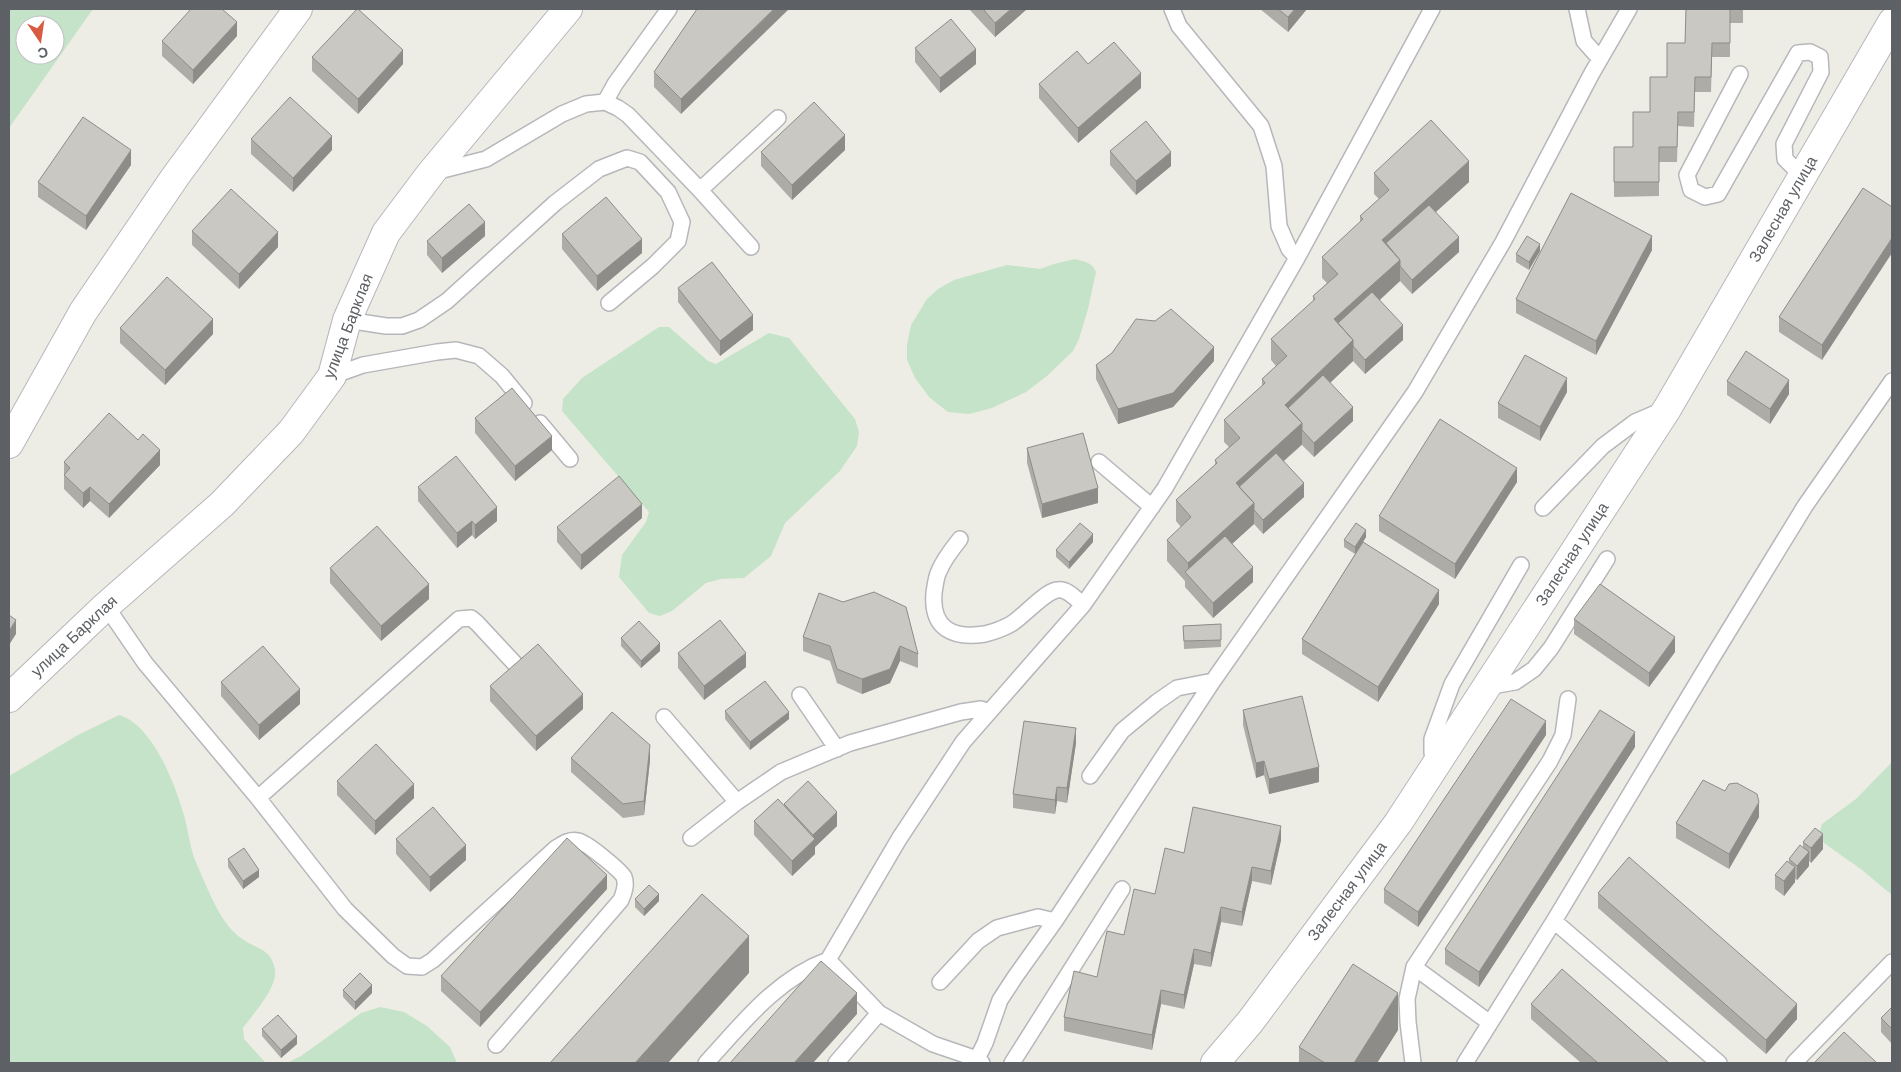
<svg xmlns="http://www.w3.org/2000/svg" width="1901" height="1072" font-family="Arial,sans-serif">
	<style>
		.green { fill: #c4e3c8; fill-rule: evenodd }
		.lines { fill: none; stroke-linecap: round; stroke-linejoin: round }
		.lane-casing { stroke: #b6b7bb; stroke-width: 18 }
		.street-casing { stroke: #b6b7bb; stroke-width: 30 }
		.lane { stroke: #fff; stroke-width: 15 }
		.street { stroke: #fff; stroke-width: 28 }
		.wall { fill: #adaca7 }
		.shaded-wall { fill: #8d8c88 }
		.building { fill: #c9c8c2; stroke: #8d8c88 }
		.labels { text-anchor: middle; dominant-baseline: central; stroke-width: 4; stroke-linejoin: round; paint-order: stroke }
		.street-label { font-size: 16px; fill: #5d6064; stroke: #fff }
	</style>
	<rect width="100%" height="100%" fill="#eeede5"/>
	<path class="green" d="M9,9H93L9,128ZM25,25H55V55H25Z
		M1075,259C1085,262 1092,262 1096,272L1088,309L1079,339L1073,351L1047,376L1026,392L992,408L969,414L948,412L929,397L915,378L907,360V345L911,325L927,299L938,289L954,280L1007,265L1040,269L1054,264Z
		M659,327H669L708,361L716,364L769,333L789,338L855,419L859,432L857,446L840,471L785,523L771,556L744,578L721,579L706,583L672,611L660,616L649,613L619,577L622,555L646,522L649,512L562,411L563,399L582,378Z
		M119,715C151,724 173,779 182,809C188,826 189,844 195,860C198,867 201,874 204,881C213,901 223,925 241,938C256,950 271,947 275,970C278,987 253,1014 243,1028L244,1039L265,1062L268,1063H9V776L78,735Z
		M1892,762V895L1862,870L1824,843L1819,834L1822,824L1856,799Z
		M380,1007L404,1012L427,1026L450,1047L457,1063H287L301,1056L361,1013Z"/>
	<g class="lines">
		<g class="lane-casing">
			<path id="lane" d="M1172,9L1179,26L1261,126L1274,166L1279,226L1289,249L1297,258
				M1577,9L1584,41L1600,59
				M1740,74L1687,175L1691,190L1705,197L1718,194L1798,53L1810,52L1820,57L1821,72L1784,144L1785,159L1802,176
				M605,102L618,108L628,115L700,190L751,247
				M435,172L486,159L562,114L586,104L605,102L615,84L669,9
				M700,190L778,118
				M347,320L386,326H402L419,320L447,301L555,203L599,169L627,158L640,162L668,192L682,222L678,241L653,266L609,303
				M332,376L363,365L437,352L456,350L479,356L502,376L524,403
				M540,423L570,459
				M1099,462L1152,507
				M1543,508L1603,446L1635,422L1663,410
				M960,539C952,549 944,559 939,571C936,577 935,586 934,593C931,629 953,639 985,634C993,632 1004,628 1011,624C1023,617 1044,592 1057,590C1067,588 1076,599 1083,605
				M106,606L145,663L258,798L459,619L471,618L477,623L517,666
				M1486,687L1515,682L1534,669L1551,648L1607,559
				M800,695L837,749
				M664,717L737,802
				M1438,760L1432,753V739L1452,684L1521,565
				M1090,776L1122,731L1157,702L1177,688L1213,681
				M258,798L345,909L393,956L407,966L422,967L433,960L556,848C563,844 569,839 578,841C586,842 620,870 624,877C627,885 624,893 621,900L496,1045
				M691,838L737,802L781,772L850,743L961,712L981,709L989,712
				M1554,921L1719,1063
				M828,960L879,1013L933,1044L977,1059
				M1414,967L1490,1023
				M940,982L978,941L997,928L1038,917L1055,921
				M706,1063C742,1024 776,979 828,960L899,839L963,742L1083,605L1165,488L1297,258L1432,9
				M836,1063L879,1013
				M982,1063L977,1059L985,1043L1000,1000L1015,977L1055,921L1213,681L1415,392L1503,242L1592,73L1629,9
				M1012,1063L1122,889
				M1413,1063L1408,1022L1407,999L1414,967L1550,761L1563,735L1568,699
				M1465,1063L1554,921L1712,658L1805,506L1892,381
				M1794,1063L1892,962"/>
		</g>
		<g class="street-casing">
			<path id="street" d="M9,444L83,312L175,177L298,9
				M9,698L106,606L222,504L291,432L332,376L347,320L386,233L431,173L568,9
				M1215,1063L1250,1022L1398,823L1667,409L1892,22"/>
		</g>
		<use href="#lane" class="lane"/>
		<use href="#street" class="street"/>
	</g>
	<path class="wall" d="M697,9L681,114L654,87V72Z
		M969,9H1027L995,37Z
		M1260,9H1307L1288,32Z
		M1686,9H1743V23H1730V57H1712L1711,92H1695L1694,127L1678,126L1677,162H1659V196L1614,197V147H1633L1667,77L1685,43Z
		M237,36L193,84L162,56V41Z
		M915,48L976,64L940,93L915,62Z
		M312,57L403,64L358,114L312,71Z
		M1088,64L1141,88L1078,143L1039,98V84Z
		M251,139L332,150L293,192L251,154Z
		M845,150L792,200L761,166V152Z
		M1110,151L1171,166L1136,195L1110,165Z
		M131,165L86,230L38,197V182Z
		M1374,173L1469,182L1436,212L1459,252L1412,294L1400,281L1380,300L1403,340L1365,374L1353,361L1330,383L1353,421L1314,457L1302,445L1284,461L1304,497L1263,534L1254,524L1232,544L1253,582L1213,618L1185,587V581L1167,561V540L1181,527L1176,521V500L1215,465V460L1229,447L1224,442V420L1262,386V379L1276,366L1271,360V339L1313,301V296L1327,283L1322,278V257L1360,222V216L1379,199L1374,194Z
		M1863,188L1822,360L1779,332V317Z
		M192,231L278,247L239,289L192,245Z
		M562,234L642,253L597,291L562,249Z
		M485,236L442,273L427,255V241Z
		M1652,250L1596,355L1516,313V299Z
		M1540,251L1529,270L1516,262V254Z
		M678,288L753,330L720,356L678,302Z
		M120,328L213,334L165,385L120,343Z
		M1214,361L1173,407L1118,424L1096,379V365Z
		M1727,381L1789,394L1770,424L1727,395Z
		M1567,392L1540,441L1498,418V403Z
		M475,418L552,450L515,481L475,433Z
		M1027,448L1098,503L1042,518L1027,463Z
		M64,462L160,465L109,518L90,501L83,508L64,489Z
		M1517,482L1455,579L1379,531V516Z
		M418,487L497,521L475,539L472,535L457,548L418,501Z
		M642,518L581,570L557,542V527Z
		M1366,537L1363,542L1439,604L1378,702L1302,654V639L1355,554L1344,547V540Z
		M1093,542L1069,569L1056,557V550Z
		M330,568L429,599L381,641L330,583Z
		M819,593L918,654V668L900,661L890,683L862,694L837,683L830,661L803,651V637Z
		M1574,619L1675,652L1649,687L1574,634Z
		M1221,624V647L1184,649L1183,626Z
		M621,638L660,651L641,668L621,646Z
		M678,653L746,667L704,700L678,668Z
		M221,682L300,704L259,740L221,696Z
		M490,686L583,709L536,751L490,701Z
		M1243,710L1319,782L1269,794L1264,775L1256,778L1243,725Z
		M725,711L789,719L750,750L725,719Z
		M1546,735L1418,927L1384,903V889Z
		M1076,743L1067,803L1057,801L1055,814L1013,808V794Z
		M1635,747L1479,987L1445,964V949Z
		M571,758L650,760L644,815L623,818L571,772Z
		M337,781L414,798L375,835L337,795Z
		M784,804L837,826L815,847V854L792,876L754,835V821L784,806Z
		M1759,817L1729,869L1676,838V823Z
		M396,839L466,860L430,892L396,854Z
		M1281,840L1271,885L1252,881L1242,926L1221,922L1211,967L1194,964L1184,1009L1161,1004L1152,1050L1064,1031V1017L1097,977L1124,935L1155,894L1184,853Z
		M1803,842L1823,849L1811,863L1809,861V866L1797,880L1795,879V882L1784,896L1775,889V875L1789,863V859L1803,847Z
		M228,859L259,877L243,889L228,867Z
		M607,889L480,1027L441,991V976Z
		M1598,893L1797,1019L1766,1054L1598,908Z
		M635,899L659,901L644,916L635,907Z
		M343,990L372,993L355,1010L343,997Z
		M1531,1004L1669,1063H1581L1531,1019Z
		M1892,1007V1044L1881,1032V1018Z
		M262,1029L297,1044L281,1058L262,1036Z
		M1398,1030L1377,1063H1299V1047Z"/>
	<path class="shaded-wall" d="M774,9H789L681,114V99Z
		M1011,9H1027L995,37V23Z
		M1295,9H1307L1288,32V17Z
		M237,22V36L193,84V70Z
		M976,49V64L940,93V78Z
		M403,50V64L358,114V99Z
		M1141,73V88L1078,143V128Z
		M845,135V150L792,200V185Z
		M332,136V150L293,192V178Z
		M131,150V165L86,230V216Z
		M1171,152V166L1136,195V181Z
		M1469,161V182L1389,254L1382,240Z
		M485,222V236L442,273V258Z
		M278,232V247L239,289V274Z
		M1652,236V250L1596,355V341Z
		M1459,237V252L1412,294V280Z
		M1892,238V253L1822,360V345Z
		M642,239V253L597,291V276Z
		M1540,244V251L1529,270V262Z
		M1400,260V281L1342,334L1334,319Z
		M753,315V330L720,356V341Z
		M213,319V334L165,385V370Z
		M1403,325V340L1365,374V360Z
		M1353,340V361L1292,419L1285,405Z
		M1214,347V361L1173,407L1118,424V409Z
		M1567,378V392L1540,441V427Z
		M1789,380V394L1770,424V409Z
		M1353,407V421L1314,457V443Z
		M1302,423V444L1243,498L1236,483Z
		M552,436V450L515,481V466Z
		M160,450V465L109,518V504Z
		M1517,468V482L1455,579V564Z
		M1304,483V497L1263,534V520Z
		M90,487V501L83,508V493Z
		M1098,488V503L1042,518V504Z
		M1254,503V524L1192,580L1188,575V563Z
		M642,504V518L581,570V555Z
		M497,507V521L475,539V525Z
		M472,521V535L457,548V533Z
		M1366,530V537L1355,554V547Z
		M1093,534V542L1069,569V562Z
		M1253,567V582L1213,618V603Z
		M429,584V599L381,641V626Z
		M1439,590V604L1378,702V687Z
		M16,620V634L9,645V631Z
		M1675,637V652L1649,687V673Z
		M660,643V651L641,668V661Z
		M900,646V661L890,683L862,694V679Z
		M746,653V667L704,700V686Z
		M300,689V704L259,740V725Z
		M583,694V709L536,751V736Z
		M789,712V719L750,750V742Z
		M1546,721V735L1418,927V912Z
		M1076,728V743L1067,803V788Z
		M1635,732V747L1479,987V972Z
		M650,745V760L644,815V801Z
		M1264,761V775L1256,778V763Z
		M1319,767V782L1269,794V779Z
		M414,784V798L375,835V821Z
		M1057,787V801L1055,814V800Z
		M1759,802V817L1729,869V854Z
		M837,812V826L815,847V854L792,876V861L813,841V835Z
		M1281,826V840L1271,885V871Z
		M1823,834V849L1811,863V848Z
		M466,845V860L430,892V877Z
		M1809,852V866L1797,880V866Z
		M1252,867V881L1242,926V912Z
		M1795,867V882L1784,896V881Z
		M259,870V877L243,889V881Z
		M607,875V889L480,1027V1012Z
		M659,894V901L644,916V909Z
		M1221,907V922L1211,967V953Z
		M749,936V973L668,1063H635Z
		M1194,949V964L1184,1009V995Z
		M372,985V993L355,1010V1002Z
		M1161,990V1004L1152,1050V1035Z
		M857,993V1014L813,1063H794Z
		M1398,993V1030L1377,1063H1354Z
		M1797,1004V1019L1766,1054V1040Z
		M297,1036V1044L281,1058V1050Z"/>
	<path class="building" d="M191,9H222L237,22L193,70L162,41Z
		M357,9H358L403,50L358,99L312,57Z
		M697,9H774L681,99L654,72Z
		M983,9H1011L995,23Z
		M1278,9H1295L1288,17Z
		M1686,9H1730V43H1712L1711,77H1695L1694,112H1678L1677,147H1659V182H1614V147H1633V112H1650V77H1667V43H1685Z
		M951,19L976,49L940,78L915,48Z
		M1114,42L1141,73L1078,128L1039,84L1077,51L1088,64Z
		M290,97L332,136L293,178L251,139Z
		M814,102L845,135L792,185L761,152Z
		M83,117L131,150L86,216L38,182Z
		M1431,120L1469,161L1382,240L1400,260L1334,319L1353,340L1285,405L1302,423L1236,483L1254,503L1188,563L1167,540L1191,517L1176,500L1217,463L1215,460L1240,438L1224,420L1265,383L1262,379L1287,356L1271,339L1315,299L1313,296L1338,274L1322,257L1363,219L1360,216L1389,190L1374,173Z
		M1146,121L1171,152L1136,181L1110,151Z
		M1863,188L1892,207V238L1822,345L1779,317Z
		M231,189L278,232L239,274L192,231Z
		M1571,193L1652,236L1596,341L1516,299Z
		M606,197L642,239L597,276L562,234Z
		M469,204L485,222L442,258L427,241Z
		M1429,205L1459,237L1412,280L1400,266V260L1386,243Z
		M1527,236L1540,244L1529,262L1516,254Z
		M712,262L753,315L720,341L678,288Z
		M167,277L213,319L165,370L120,328Z
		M1372,292L1403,325L1365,360L1353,346V340L1338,323Z
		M1171,309L1214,347L1173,393L1118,409L1096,365L1112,353L1136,319L1155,321Z
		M1746,351L1789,380L1770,409L1727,381Z
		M1525,355L1567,378L1540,427L1498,403Z
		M1323,375L1353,407L1314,443L1302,430V423L1288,408Z
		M512,388L552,436L515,466L475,418Z
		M109,413L138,440L143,434L160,450L109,504L90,487L83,493L64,475L70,468L64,462Z
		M1440,419L1517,468L1455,564L1379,516Z
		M1083,433L1098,488L1042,504L1027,448Z
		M1276,453L1304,483L1263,520L1254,510V503L1239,487Z
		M456,456L497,507L475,525L472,521L457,533L418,487Z
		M619,476L642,504L581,555L557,527Z
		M1080,523L1093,534L1069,562L1056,550Z
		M1356,523L1366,530L1355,547L1344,540Z
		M377,526L429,584L381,626L330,568Z
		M1225,536L1253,567L1213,603L1185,572Z
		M1363,542L1439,590L1378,687L1302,639Z
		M1600,584L1675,637L1649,673L1574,619Z
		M874,592L906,607L918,654L900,646L890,669L862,679L837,669L830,646L803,637L819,593L843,602Z
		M9,615L16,620L9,631Z
		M720,620L746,653L704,686L678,653Z
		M639,621L660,643L641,661L621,638Z
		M1221,624V640L1184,641L1183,626Z
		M538,644L583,694L536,736L490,686Z
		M263,646L300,689L259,725L221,682Z
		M765,681L789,712L750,742L725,711Z
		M1302,696L1319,767L1269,779L1264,761L1256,763L1243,710Z
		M1511,699L1546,721L1418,912L1384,889Z
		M1600,710L1635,732L1479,972L1445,949Z
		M612,712L650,745L644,801L623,804L571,758Z
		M1024,721L1076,728L1067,788L1057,787L1055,800L1013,794Z
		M376,744L414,784L375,821L337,781Z
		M1703,780L1725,791L1729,784L1737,783L1757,794L1759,802L1729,854L1676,823Z
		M808,781L837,812L813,835L784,804Z
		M778,799L815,839L792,861L754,821Z
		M433,807L466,845L430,877L396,839Z
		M1193,807L1281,826L1271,871L1252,867L1242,912L1221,907L1211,953L1194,949L1184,995L1161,990L1152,1035L1064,1017L1074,971L1097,977L1107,931L1124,935L1134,889L1155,894L1165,848L1184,853Z
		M1815,828L1823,834L1811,848L1803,842Z
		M567,838L607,875L480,1012L441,976Z
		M1800,845L1809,852L1797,866L1789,859Z
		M244,848L259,870L243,881L228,859Z
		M1629,857L1797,1004L1766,1040L1598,893Z
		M1787,861L1795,867L1784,881L1775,875Z
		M649,885L659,894L644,909L635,899Z
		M702,894L749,936L635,1063H550Z
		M821,961L857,993L794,1063H730Z
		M1353,964L1398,993L1354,1063H1325L1299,1047Z
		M1562,969L1669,1063H1598L1531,1004Z
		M360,973L372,985L355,1002L343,990Z
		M1892,1007V1029L1881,1018Z
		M278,1015L297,1036L281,1050L262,1029Z
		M1844,1032L1877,1063H1814Z"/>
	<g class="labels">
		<g class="street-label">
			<text transform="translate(1783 209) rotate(-60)">Залесная улица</text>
			<text transform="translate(348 326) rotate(-69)">улица Барклая</text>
			<text transform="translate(1572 554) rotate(-57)">Залесная улица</text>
			<text transform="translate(74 636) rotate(-43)">улица Барклая</text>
			<text transform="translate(1347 891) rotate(-53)">Залесная улица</text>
		</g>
	</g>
	<rect width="1901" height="1072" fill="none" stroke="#5d6064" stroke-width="20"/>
	<g transform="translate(40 40) rotate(167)"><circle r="24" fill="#ffffff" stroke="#bebfc1"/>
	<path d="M0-4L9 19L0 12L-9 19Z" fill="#d85c41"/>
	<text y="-8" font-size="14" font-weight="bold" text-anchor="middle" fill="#5d6064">С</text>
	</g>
</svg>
